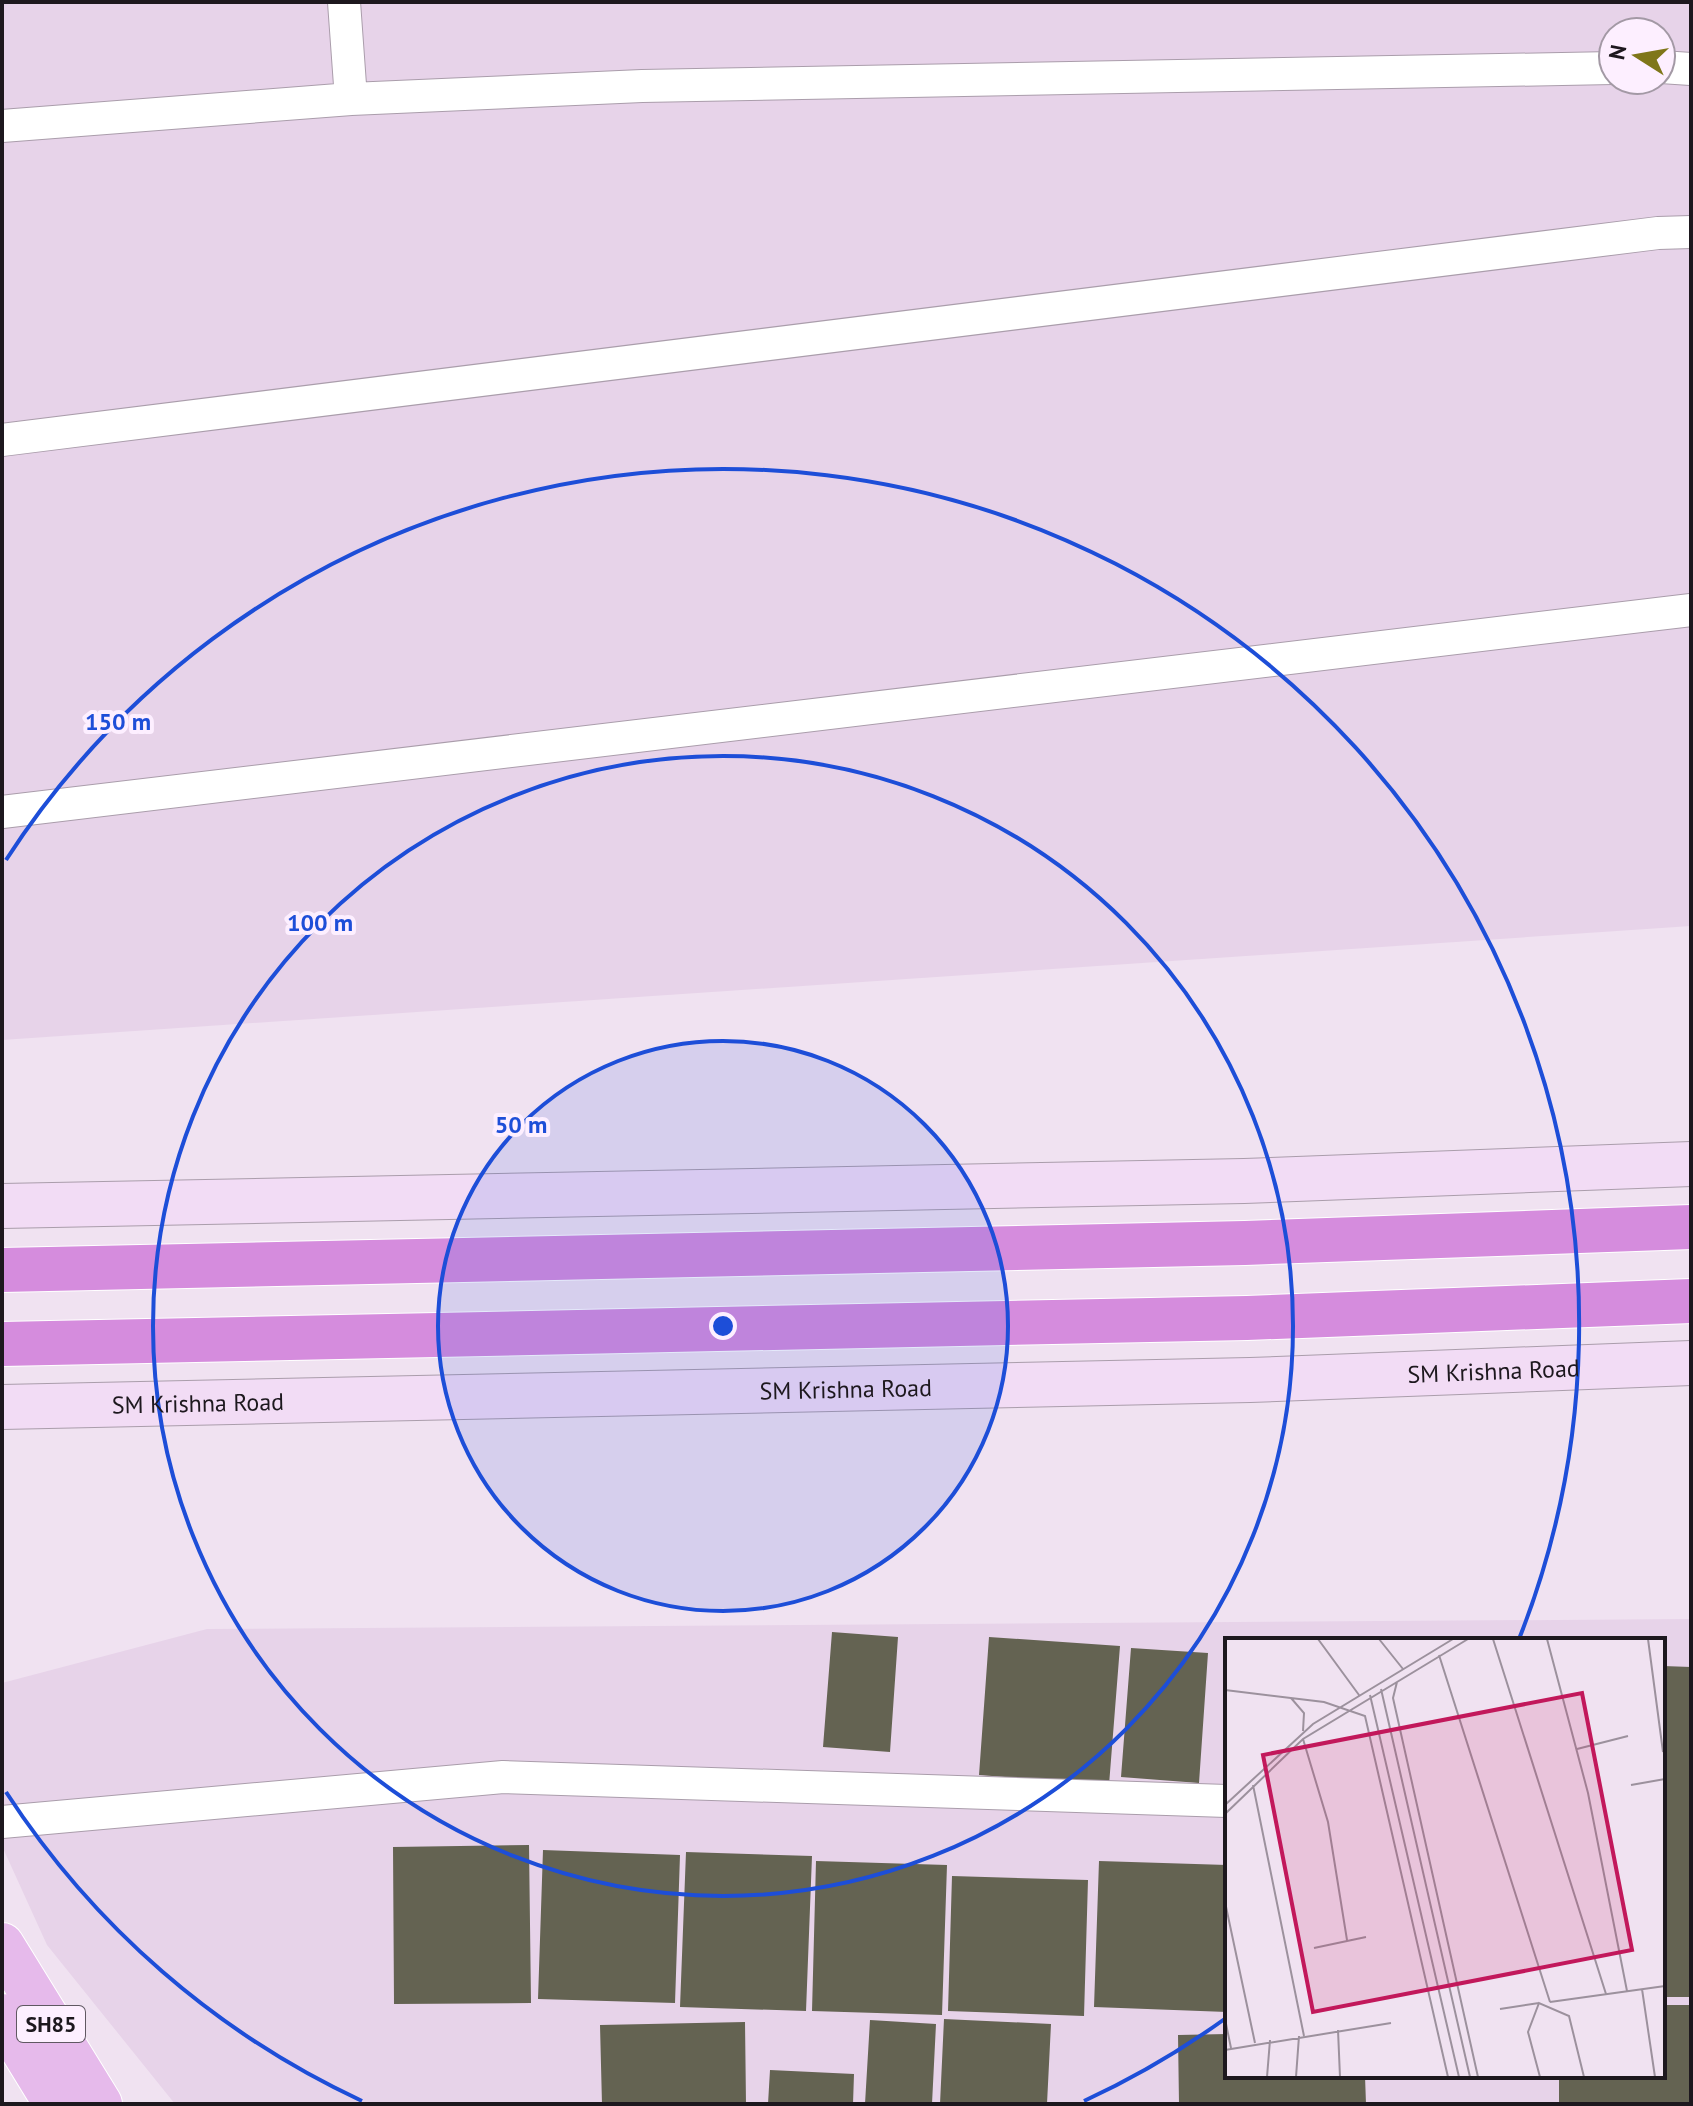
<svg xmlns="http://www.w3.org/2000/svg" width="1693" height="2106" font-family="'PT Sans',sans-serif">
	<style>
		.built { fill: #e7d3e9; fill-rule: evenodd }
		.building { fill: #646352 }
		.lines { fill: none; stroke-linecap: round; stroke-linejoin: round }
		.street-casing { stroke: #aa9dab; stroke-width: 34 }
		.secondary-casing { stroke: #aa9dab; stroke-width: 46 }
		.primary-casing { stroke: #fff; stroke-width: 46 }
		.highway-casing { stroke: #fff; stroke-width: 46 }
		.street { stroke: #fff; stroke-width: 32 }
		.secondary { stroke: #f2dcf5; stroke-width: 44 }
		.primary { stroke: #e6baeb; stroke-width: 44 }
		.highway { stroke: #d58cdd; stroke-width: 44 }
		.ring { fill: none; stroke: #1d4ed8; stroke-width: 4 }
		.labels { text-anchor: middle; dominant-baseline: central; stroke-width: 8; stroke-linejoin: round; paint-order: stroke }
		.shield { fill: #fdefff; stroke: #605862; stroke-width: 2 }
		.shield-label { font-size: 22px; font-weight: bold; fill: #1d181e }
		.street-label { font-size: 24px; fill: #1d181e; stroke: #fdefff }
		.inset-road { fill: none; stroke: #9c919d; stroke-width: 2 }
		.view { fill: #c2185b; fill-opacity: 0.15; stroke: #c2185b; stroke-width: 4 }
		.inset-edge { fill: none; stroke: #1d181e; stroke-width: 4 }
		.centre { fill: #1d4ed8; stroke: #fdefff; stroke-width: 4 }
		.ring-label { font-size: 24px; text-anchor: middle; font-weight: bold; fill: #1d4ed8; stroke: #fdefff; stroke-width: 8; stroke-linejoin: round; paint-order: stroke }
	</style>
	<rect width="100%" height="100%" fill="#f0e2f1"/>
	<path class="built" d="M2,2H1691V926L2,1040ZM1613,32H1661V80H1613Z
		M1691,1619V2104H175L47,1945L2,1846V1683L207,1629ZM1227,1640H1663V2076H1227Z"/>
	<path class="building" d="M832,1632L898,1637L890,1752L823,1747Z
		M989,1637L1120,1646L1109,1785L979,1775Z
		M1131,1648L1208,1653L1199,1783L1121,1777Z
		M1663,1666L1691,1667V1997H1663Z
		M529,1845L531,2003L394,2004L393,1847Z
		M543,1850L680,1855L675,2003L538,1999Z
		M686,1852L812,1856L806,2011L680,2007Z
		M816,1861L947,1865L942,2015L812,2011Z
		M1099,1861L1227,1865V2012L1094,2007Z
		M952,1876L1088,1880L1084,2016L948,2011Z
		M1663,2005H1691V2104H1559V2076H1663Z
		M944,2019L1051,2024L1047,2104H940Z
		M870,2020L936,2024L932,2104H865Z
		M745,2022L746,2104H602L600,2025Z
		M1227,2034V2076H1365L1366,2104H1179L1178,2035Z
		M770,2070L854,2074L853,2104H768Z"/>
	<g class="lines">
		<g class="street-casing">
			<path id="street" d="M344,2L351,99
				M1661,67L1691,69
				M2,126L351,99L642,86L1613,68
				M2,440L1658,233L1691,232
				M2,812L1691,610
				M2,1822L503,1777L1227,1801"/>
		</g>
		<g class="secondary-casing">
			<g id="secondary">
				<path d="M2,1206L1244,1181L1691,1164"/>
				<path id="s1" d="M2,1407L1250,1380L1691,1363"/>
			</g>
		</g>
		<g class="primary-casing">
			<path id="primary" d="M2,1945L100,2104
				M2,2016L56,2104"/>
		</g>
		<g class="highway-casing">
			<path id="highway" d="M2,1270L1245,1243L1691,1227
				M2,1344L1247,1318L1691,1301"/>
		</g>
		<use href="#street" class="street"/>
		<use href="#secondary" class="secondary"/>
		<use href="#primary" class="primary"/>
		<use href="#highway" class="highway"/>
	</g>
	<circle cx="723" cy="1326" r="285" fill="#1d4ed8" fill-opacity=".12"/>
	<g class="ring">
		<circle cx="723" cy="1326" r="285"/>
		<circle cx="723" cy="1326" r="570"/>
		<path d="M1226 2018A855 855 0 0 1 1084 2101M362 2101A855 855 0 0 1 6 1792M6 860A855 855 0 0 1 1519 1639"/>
	</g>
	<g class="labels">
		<rect class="shield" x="17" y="2006" width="68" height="36" rx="6"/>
		<g class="shield-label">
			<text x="51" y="2024">SH85</text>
		</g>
		<g class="street-label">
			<text stroke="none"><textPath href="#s1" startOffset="1492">SM Krishna Road</textPath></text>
			<text stroke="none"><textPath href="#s1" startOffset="844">SM Krishna Road</textPath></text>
			<text stroke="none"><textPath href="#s1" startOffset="196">SM Krishna Road</textPath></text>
		</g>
	</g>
	<g transform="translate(1225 1638)">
		<rect width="440" height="440" fill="#f0e2f1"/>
		<path class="inset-road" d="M93,1L134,57M154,1L178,31M268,1L381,356M322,1L363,155L402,353M423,1L438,114M214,17L325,364M172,44L168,60L253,439M156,51L245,439M0,52L99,64L140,78L223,439M145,57L234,439M66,60L79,75L78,93M78,101L103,184L122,302M352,111L403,98M28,147L79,398M406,147L440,141M0,167L88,86L228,1M0,176L78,101L243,1M0,264L30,405M89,310L141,299M417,351L430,439M325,364L440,348M275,371L314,365M0,381L6,410M113,392L115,439M0,412L166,385M42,439L45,402M71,439L74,398M315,439L303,394L314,365L344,378L359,439"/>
		<path class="view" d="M357,55L407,312L88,374L38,117Z"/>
		<rect width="440" height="440" class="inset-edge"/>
	</g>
	<circle cx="723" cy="1326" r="12" class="centre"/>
	<g class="ring-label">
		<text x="118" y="730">150 m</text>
		<text x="320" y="931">100 m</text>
		<text x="521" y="1133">50 m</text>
	</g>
	<rect width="1693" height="2106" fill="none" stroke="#1d181e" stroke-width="8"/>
	<g transform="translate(1637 56) rotate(281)"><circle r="38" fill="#fdefff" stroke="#a399a5" stroke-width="2"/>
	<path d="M0-6L14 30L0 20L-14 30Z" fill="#7f7619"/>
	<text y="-12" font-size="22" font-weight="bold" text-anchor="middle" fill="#1d181e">N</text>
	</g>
</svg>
